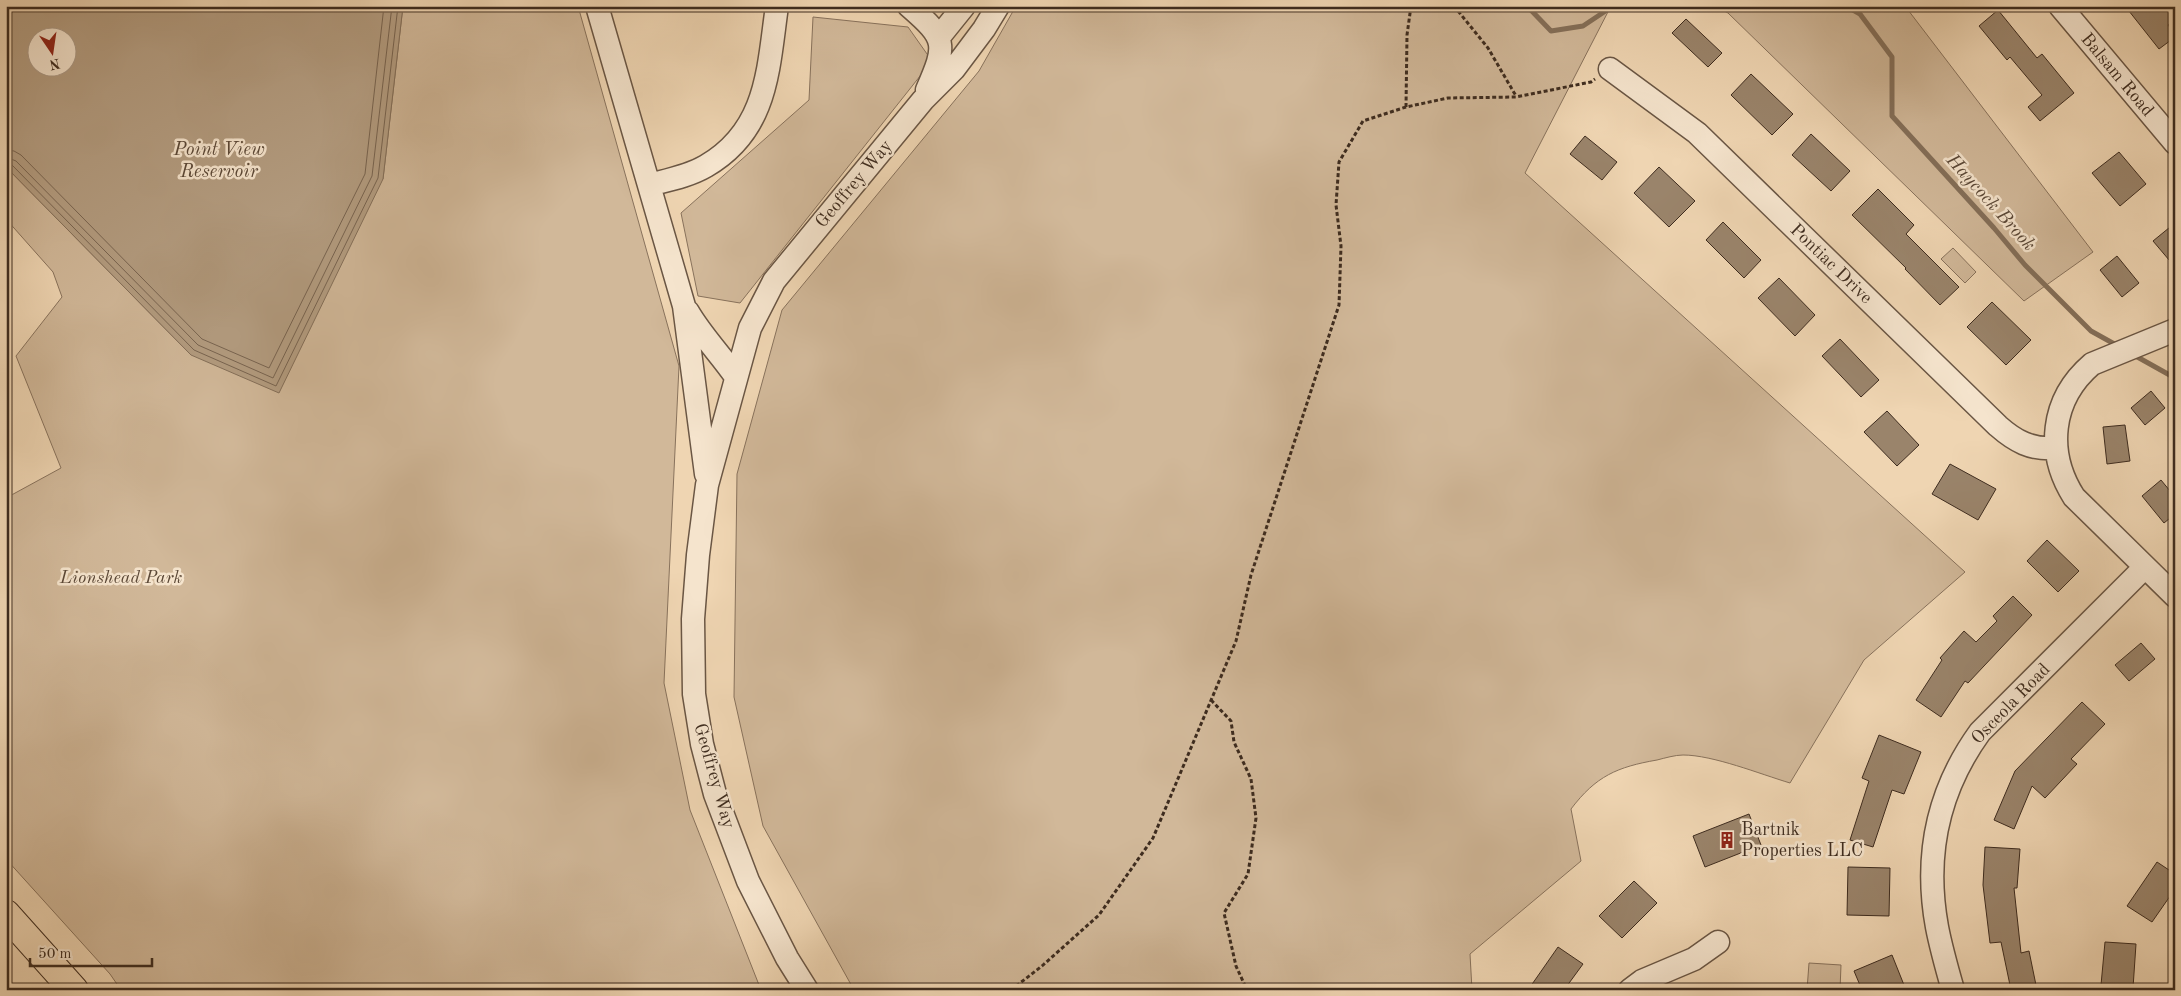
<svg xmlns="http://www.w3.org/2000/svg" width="2181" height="996" font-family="'Old Standard TT',serif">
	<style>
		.green { fill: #d1b899; stroke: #88725c }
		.water { fill: #b39c80; stroke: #846f59; fill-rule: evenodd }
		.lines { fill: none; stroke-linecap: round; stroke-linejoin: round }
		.shore { stroke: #786450; stroke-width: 1 }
		.stream { stroke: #846f59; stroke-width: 5 }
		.building { fill: #9a846b; stroke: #3e2c1f }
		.minor-casing { stroke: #6a5644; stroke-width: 25 }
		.major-casing { stroke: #3e2c1f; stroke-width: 30 }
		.path { stroke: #3e2c1f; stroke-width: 3; stroke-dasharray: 4 2.5; stroke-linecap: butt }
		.minor { stroke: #f5e4cd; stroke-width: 22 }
		.major { stroke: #efd5b2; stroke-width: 28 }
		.labels { text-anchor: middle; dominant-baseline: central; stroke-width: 5; stroke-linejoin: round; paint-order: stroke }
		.street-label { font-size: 18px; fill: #3e2c1f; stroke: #f5e4cd }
		.park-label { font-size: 18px; font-style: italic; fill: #5b4837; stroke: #f5e4cd }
		.poi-label { font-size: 18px; fill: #3e2c1f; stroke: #f5e4cd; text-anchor: start }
		.water-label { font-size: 19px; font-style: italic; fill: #5b4837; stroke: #f5e4cd }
	</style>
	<rect width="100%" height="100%" fill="#efd5b2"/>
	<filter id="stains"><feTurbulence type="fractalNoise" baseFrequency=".004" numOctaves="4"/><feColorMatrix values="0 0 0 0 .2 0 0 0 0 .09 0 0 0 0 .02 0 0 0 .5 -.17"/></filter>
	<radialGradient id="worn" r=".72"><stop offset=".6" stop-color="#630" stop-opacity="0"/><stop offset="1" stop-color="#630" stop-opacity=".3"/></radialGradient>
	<path class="green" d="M403,6H578L679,366L664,683L690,810L761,990H121L110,974L6,859V498L61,468L16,356L62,297L53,272L6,219V167L191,355L383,179Z
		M1016,6H1611L1525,173L1965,572L1864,660L1790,783C1760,774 1713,755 1683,755C1675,755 1665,758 1657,760C1617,767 1596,776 1571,809L1581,861L1470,954L1472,990H854L763,826L734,697L737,474L782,310L979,71Z
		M1715,6H1905L2093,252L2024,301L1728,13Z
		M813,17L908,27L932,61L740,303L698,296L681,213L809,100Z
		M1953,248L1976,272L1965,283L1941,259Z
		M1809,963L1841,965L1840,990H1807Z"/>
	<path class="water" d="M6,6H403L383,179L279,393L191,355L6,167ZM38,38H68V68H38Z"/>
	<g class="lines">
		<path class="shore" d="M6,150L14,151L21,155L202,339L269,368L365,174L384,6
			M6,157L16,161L198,345L273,378L372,176L392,6
			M6,164L12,165L194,350L276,386L378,178L398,6"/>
		<path class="stream" d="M1527,6L1551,31L1583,26L1613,6
			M1846,6L1860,14L1892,57V116L1994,228L2025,265L2091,331L2118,346
			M2132,354L2175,378"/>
	</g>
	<path class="building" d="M2125,6H2164L2175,19L2168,25L2175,34V37L2159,49Z
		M1998,10L2037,58L2042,54L2074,93L2040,121L2028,107L2042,95L2010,57L2007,60L1979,26Z
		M1686,19L1722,53L1708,67L1672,33Z
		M1751,74L1793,114L1772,135L1731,95Z
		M1811,134L1850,171L1831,191L1792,155Z
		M1585,136L1617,162L1602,180L1570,154Z
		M2119,152L2146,184L2120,206L2092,173Z
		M1659,167L1695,201L1669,227L1634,193Z
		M1878,189L1914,225L1906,234L1959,287L1940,305L1905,269L1906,268L1852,215Z
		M1723,222L1761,260L1744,278L1706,240Z
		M2175,223V267L2153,241Z
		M2117,256L2139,283L2122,297L2100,270Z
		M1779,278L1815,315L1795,336L1758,298Z
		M1992,302L2031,340L2006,365L1967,327Z
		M1840,339L1879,380L1861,397L1822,356Z
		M2151,391L2165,408L2145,425L2131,408Z
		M1887,411L1919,445L1897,466L1864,432Z
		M2125,425L2130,461L2107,464L2103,427Z
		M1950,464L1996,489L1978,520L1932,494Z
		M2161,480L2175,497V514L2164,523L2142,496Z
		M2047,540L2079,571L2058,592L2027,561Z
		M2013,596L2032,615L1968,683L1965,681L1941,717L1916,700L1942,660L1940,658L1964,631L1976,642L1997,621L1993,616Z
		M2141,643L2155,659L2129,681L2115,665Z
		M2082,702L2105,724L2071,759L2077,764L2045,798L2032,786L2014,829L1994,820L2015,771Z
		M1879,735L1921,752L1904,794L1892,790L1873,847L1850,840L1869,781L1862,778Z
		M1749,814L1761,845L1705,867L1693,836Z
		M1985,847L2020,849L2017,888H2014L2021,953L2029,951L2037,990H2011L2001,942L1990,943L1983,885Z
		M2157,862L2175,874V889L2152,922L2127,906Z
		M1848,867L1890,868L1889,916L1847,915Z
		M1634,881L1657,903L1622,938L1599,916Z
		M2105,942L2136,944L2133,988L2101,985Z
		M1558,947L1583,964L1564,990H1528Z
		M1892,955L1906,990H1862L1854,971Z"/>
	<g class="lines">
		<g class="minor-casing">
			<path id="minor" d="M597,6L684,306L706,474
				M909,6C947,39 947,44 927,90
				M2060,6L2175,143
				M939,37L964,6
				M1610,69L1697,133L1998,426C2015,441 2031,450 2055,448
				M649,185C668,180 689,176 706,166C768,130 768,69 777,6
				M688,312C702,336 721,355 736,377
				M2175,330L2092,364C2050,400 2046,453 2074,497L2175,596
				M807,990L787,958L748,881L715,794L702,744L694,694L693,619L698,555L707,485L750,328L774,281L923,100L954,69L984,29L998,6
				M1630,990L1642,981L1694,959L1718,942
				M1953,990C1947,969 1941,948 1937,927C1924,856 1938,790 1980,732L2145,567"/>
		</g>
		<g class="major-casing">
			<path id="major" d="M6,914L74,990"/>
		</g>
		<path class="path" d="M1454,6L1488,48L1516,96
			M1406,107L1407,35L1411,6
			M1211,700L1231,721L1234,742L1251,779L1256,818L1248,874L1224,913L1236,966L1247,990
			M824,987L828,985L858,990
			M1011,990L1042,966L1099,915L1153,838L1236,641L1251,575L1339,305L1341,246L1336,205L1339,162L1363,121L1406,107L1448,98L1516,97L1591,82L1595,79"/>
		<use href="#minor" class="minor"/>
		<use href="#major" class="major"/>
	</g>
	<defs>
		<g id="building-bare" transform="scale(1.35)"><path d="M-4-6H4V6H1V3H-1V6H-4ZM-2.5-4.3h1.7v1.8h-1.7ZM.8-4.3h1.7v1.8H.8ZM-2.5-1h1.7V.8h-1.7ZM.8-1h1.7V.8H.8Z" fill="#8f2418" stroke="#f5e4cd" stroke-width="2.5" paint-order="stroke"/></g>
	</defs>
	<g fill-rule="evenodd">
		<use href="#building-bare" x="1727" y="840"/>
	</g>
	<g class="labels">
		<g class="street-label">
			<text transform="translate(2117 75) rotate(50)">Balsam Road</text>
			<text transform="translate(854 184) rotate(-50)">Geoffrey Way</text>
			<text transform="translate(1831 264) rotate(44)">Pontiac Drive</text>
			<text transform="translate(2011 704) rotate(-46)">Osceola Road</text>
			<text transform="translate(714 776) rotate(74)">Geoffrey Way</text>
		</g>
		<g class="park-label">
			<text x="121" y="578">Lionshead Park</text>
		</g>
		<g class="poi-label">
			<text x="1741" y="830">Bartnik<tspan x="1741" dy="21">Properties LLC</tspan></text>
		</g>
		<g class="water-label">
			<text x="219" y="150">Point View<tspan x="219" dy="22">Reservoir</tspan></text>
			<text transform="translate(1990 203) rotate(48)">Haycock Brook</text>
		</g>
	</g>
	<rect width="2181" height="996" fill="none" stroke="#efd5b2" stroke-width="25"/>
	<rect x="8" y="8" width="2166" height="981" fill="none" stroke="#3e2c1f" stroke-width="2.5"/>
	<rect x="12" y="12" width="2156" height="971" fill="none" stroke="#3e2c1f"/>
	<g transform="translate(52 52) rotate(167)"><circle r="24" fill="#f5e4cd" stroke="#ac9a87"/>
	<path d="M0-4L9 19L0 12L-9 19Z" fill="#8f2418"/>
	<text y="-8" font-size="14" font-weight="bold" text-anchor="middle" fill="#3e2c1f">N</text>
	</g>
	<path d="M30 958v8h122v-8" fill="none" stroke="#3e2c1f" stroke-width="2.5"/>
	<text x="38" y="958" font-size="15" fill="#3e2c1f" stroke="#f5e4cd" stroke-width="4" paint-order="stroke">50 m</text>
	<rect width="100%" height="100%" filter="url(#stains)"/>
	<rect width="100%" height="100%" fill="url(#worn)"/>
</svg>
